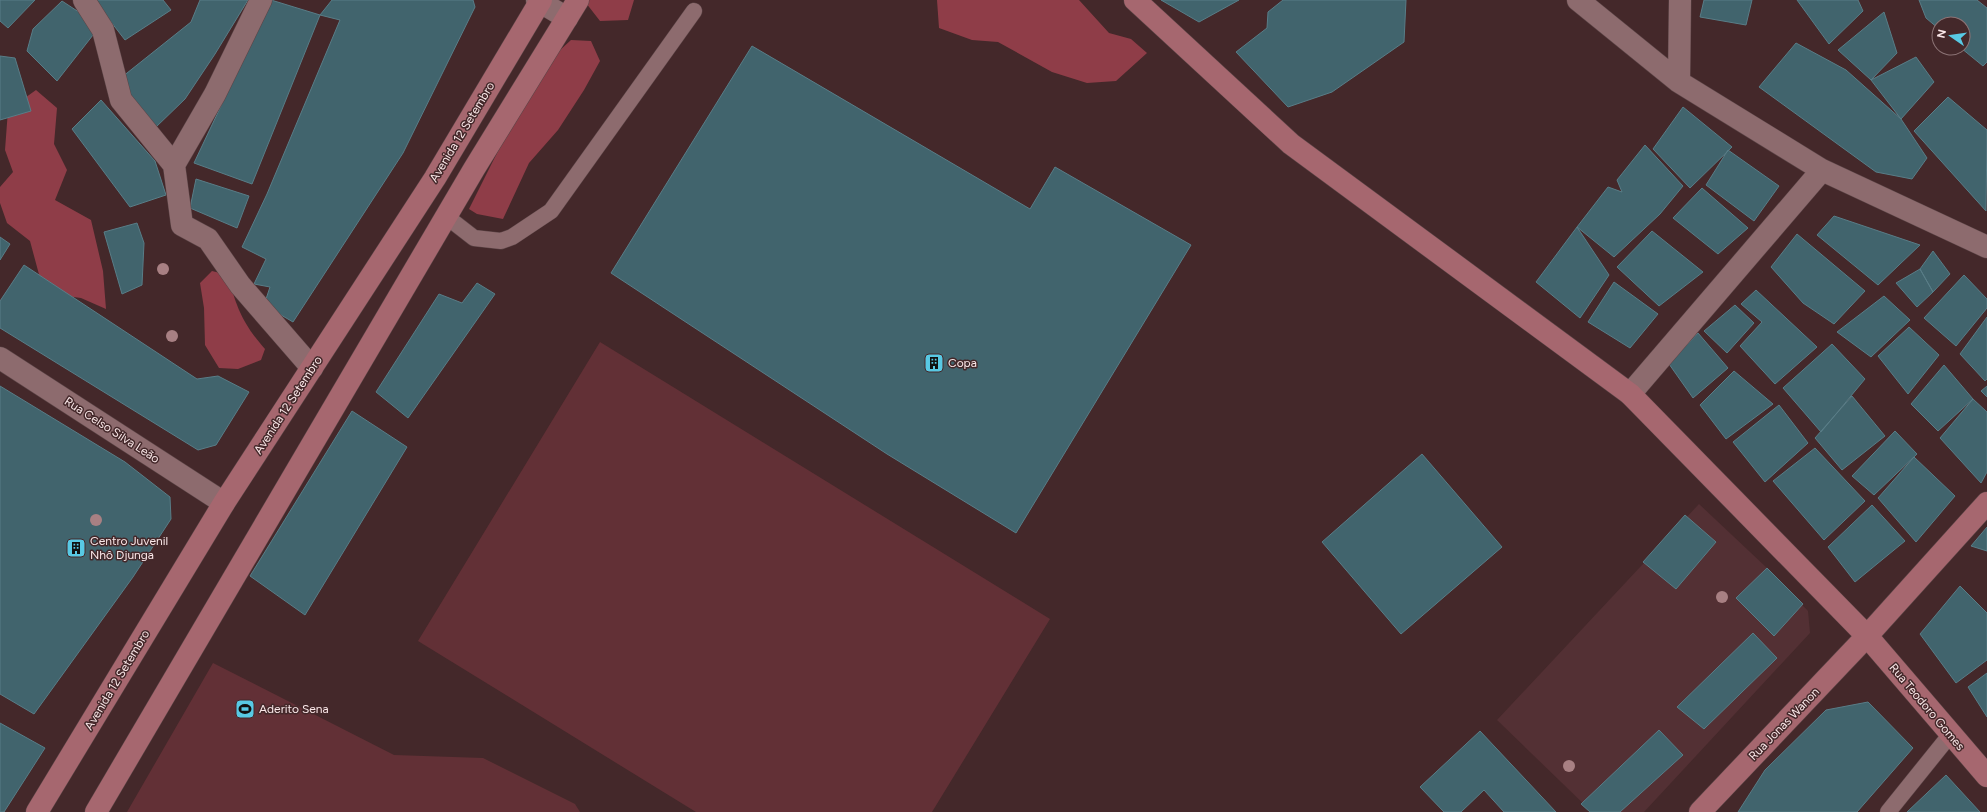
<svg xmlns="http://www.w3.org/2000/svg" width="1987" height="812" font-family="Figtree,sans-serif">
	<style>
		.built { fill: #533034 }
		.green { fill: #623036 }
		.forest { fill: #8f3d48 }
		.building { fill: #41646d; stroke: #597d87 }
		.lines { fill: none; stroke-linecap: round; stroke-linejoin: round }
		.lane-casing { stroke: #5b4446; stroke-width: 17 }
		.street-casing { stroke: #5b4446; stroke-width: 23 }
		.secondary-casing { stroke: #5b4446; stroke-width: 23 }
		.lane { stroke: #8d6b6e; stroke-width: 16 }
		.street { stroke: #8d6b6e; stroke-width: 22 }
		.secondary { stroke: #a6676f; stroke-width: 22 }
		.tree { fill: #a88083 }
		.labels { text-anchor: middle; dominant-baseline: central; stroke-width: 3; stroke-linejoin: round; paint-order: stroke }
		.street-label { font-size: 12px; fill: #fae7e8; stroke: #44282a }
		.poi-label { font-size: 12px; fill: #fae7e8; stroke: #44282a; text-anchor: start }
	</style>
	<rect width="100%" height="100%" fill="#44282a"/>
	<path class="built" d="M1699,504L1767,568L1808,611L1810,633L1644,812H1592L1497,720Z"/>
	<path class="green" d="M600,342L1050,619L932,812H696L418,641Z
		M213,663L394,755L483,758L575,804L580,812H127Z"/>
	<path class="forest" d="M588,0H634L628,20L600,21L586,3Z
		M937,0H1079L1109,33L1131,39L1147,53L1116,81L1087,83L1052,72L998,42L972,40L939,28Z
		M571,40L591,41L600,61L584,90L558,130L529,163L503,219L477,214L469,209L517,113L547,62Z
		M36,90L57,108L54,144L67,170L55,200L91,220L103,271L106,309L81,298L44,293L30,241L7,223L0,203V187L13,172L5,150L8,110Z
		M212,271L228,275C236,307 243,324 265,349L261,360L238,369L219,368L205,345L204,308L200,283Z"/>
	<path class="building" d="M0,0H35L8,28L0,21Z
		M94,0H163L171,10L125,40Z
		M200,0H248L215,54L185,99L155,128L117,81L191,22Z
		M271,0L320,15L252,184L194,163Z
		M332,0H473L475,7L403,153L293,322L264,305L270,287L254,284L266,259L242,247L267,194L340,20L320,15Z
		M1161,0H1239L1199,22Z
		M1283,0H1406L1404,42L1332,92L1288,107L1236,52L1267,28L1268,12Z
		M1704,0H1752L1746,25L1700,17Z
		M1797,0H1858L1863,11L1829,44Z
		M1919,0H1977L1987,8V62L1983,66L1961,48H1963V24H1939V29L1926,18Z
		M62,1L94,22L93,35L57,81L27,51L33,29Z
		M1884,12L1897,53L1871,80L1838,50Z
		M1796,43L1846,70L1901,119L1927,158L1912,179L1876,172L1759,87Z
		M752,46L1030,209L1055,167L1191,245L1016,533L887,454L611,273Z
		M0,56L15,58L31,111L0,120Z
		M1916,57L1934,82L1901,119L1871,80Z
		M1948,97L1987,130L1986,211L1914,131Z
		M101,100L155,161L166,195L130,207L72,129Z
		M1683,107L1732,147L1690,188L1653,149Z
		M1645,145L1683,186L1660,214L1614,257L1577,227L1608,187L1622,192L1617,180Z
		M1728,150L1779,186L1754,221L1706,185Z
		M196,179L249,196L237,228L190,208Z
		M1702,188L1748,228L1718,254L1673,218Z
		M1834,216L1920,245L1878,285L1817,235Z
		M137,223L144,243L142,285L122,294L104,232Z
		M1577,227L1609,275L1580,318L1536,282Z
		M1652,231L1703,272L1659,306L1617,267Z
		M1797,234L1865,291L1834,324L1803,303L1771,267Z
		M0,237L10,244L0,260Z
		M1933,251L1950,274L1933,292L1920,269Z
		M24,265L197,379L218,376L249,392L216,445L198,450L0,328V301Z
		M1920,269L1933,292L1917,307L1896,283Z
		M1964,275L1987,299V308L1956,346L1924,318Z
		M1614,282L1658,314L1630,348L1588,322Z
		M477,283L495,294L408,418L376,392L439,294L462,303Z
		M1756,290L1817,347L1775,384L1740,346L1762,322L1741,304Z
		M1884,296L1910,320L1871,357L1837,332Z
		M1735,305L1754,323L1727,353L1704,331Z
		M1987,317V379L1985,381L1960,354Z
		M1909,327L1939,355L1908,394L1878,356Z
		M1698,333L1728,368L1693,398L1669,364Z
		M1832,344L1865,379L1821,432L1783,388Z
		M1944,365L1973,399L1938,431L1911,404Z
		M1734,371L1773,404L1726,439L1700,405Z
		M0,386L125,462L170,497L171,519L133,577L34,714L0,694Z
		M1987,386V397L1981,391Z
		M1852,396L1885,436L1842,470L1815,438Z
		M1973,399L1987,412V472L1981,483L1940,438Z
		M1779,405L1808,443L1765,482L1733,442Z
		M352,411L407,447L305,615L250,576Z
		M1895,431L1917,454L1874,495L1852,476Z
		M1815,448L1865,501L1824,540L1773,481Z
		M1422,454L1502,547L1401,634L1322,542Z
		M1914,457L1955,496L1916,542L1878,498Z
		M1872,505L1905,541L1855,582L1828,547Z
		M1685,515L1716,542L1676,589L1643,562Z
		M1987,527V551L1971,546Z
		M1767,568L1803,604L1774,636L1736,598Z
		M1960,586L1987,613V660L1956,683L1920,634Z
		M1753,633L1777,658L1704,729L1677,707Z
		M1987,673V717L1968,687Z
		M1868,702L1913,748L1857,812H1738L1765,770L1826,710Z
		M0,723L45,748L4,812H0Z
		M1659,730L1683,755L1620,812H1590L1581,804Z
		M1480,731L1556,812H1504L1484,790L1461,812H1444L1420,787Z
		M1946,775L1980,812H1907Z"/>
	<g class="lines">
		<g class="lane-casing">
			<path id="lane" d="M447,217L474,238L501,241L512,237L551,211L694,11
				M1888,812L1950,735"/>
		</g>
		<g class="street-casing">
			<path id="street" d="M84,0L103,30L121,100L174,165L182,225L208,239L240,285L312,368
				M537,0L567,18
				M1578,0L1679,82
				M1680,0L1679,82L1822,170L1987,247
				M174,165L215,94L261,0
				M0,358L224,503
				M1630,394L1822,170"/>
		</g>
		<g class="secondary-casing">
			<path id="secondary" d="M1135,0L1291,144L1630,394L1867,636L1987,776
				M37,812L224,503L435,178L541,0
				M96,812L474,169L578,0
				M1700,812L1867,636L1987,503"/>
		</g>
		<use href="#lane" class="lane"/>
		<use href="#street" class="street"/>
		<use href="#secondary" class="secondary"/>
	</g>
	<g class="tree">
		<circle cx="163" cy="269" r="6"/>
		<circle cx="172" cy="336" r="6"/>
		<circle cx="96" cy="520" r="6"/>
		<circle cx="1722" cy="597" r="6"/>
		<circle cx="1569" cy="766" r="6"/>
	</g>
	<defs>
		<g id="building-square" transform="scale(1)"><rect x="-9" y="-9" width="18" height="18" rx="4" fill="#58c9e4" stroke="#44282a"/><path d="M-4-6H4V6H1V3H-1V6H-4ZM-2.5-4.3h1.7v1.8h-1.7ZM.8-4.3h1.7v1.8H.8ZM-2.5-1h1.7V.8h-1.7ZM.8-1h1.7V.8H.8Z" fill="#111"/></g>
		<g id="stadium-square" transform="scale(1)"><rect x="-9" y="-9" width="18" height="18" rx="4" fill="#58c9e4" stroke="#44282a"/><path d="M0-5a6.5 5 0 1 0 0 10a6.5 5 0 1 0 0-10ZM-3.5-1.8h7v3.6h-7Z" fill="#111"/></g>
	</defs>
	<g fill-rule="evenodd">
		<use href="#building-square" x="934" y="363"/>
		<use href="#building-square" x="76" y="548"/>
		<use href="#stadium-square" x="245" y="709"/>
	</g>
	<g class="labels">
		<g class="street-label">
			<text transform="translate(462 132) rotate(-59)">Avenida 12 Setembro</text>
			<text transform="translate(288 405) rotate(-57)">Avenida 12 Setembro</text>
			<text transform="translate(112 430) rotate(33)">Rua Celso Silva Leão</text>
			<text transform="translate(117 680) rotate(-59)">Avenida 12 Setembro</text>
			<text transform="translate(1927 707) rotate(50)">Rua Teodoro Gomes</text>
			<text transform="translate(1784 724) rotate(-46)">Rua Jonas Wanon</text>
		</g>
		<g class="poi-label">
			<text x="948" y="363">Copa</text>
			<text x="90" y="541">Centro Juvenil<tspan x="90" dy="14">Nhô Djunga</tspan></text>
			<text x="259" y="709">Aderito Sena</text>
		</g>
	</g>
	<g transform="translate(1951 36) rotate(283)"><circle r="19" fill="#44282a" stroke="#8d7476"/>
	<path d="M0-3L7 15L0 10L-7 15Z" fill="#58c9e4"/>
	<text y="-6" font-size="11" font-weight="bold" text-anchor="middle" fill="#fae7e8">N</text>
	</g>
</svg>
